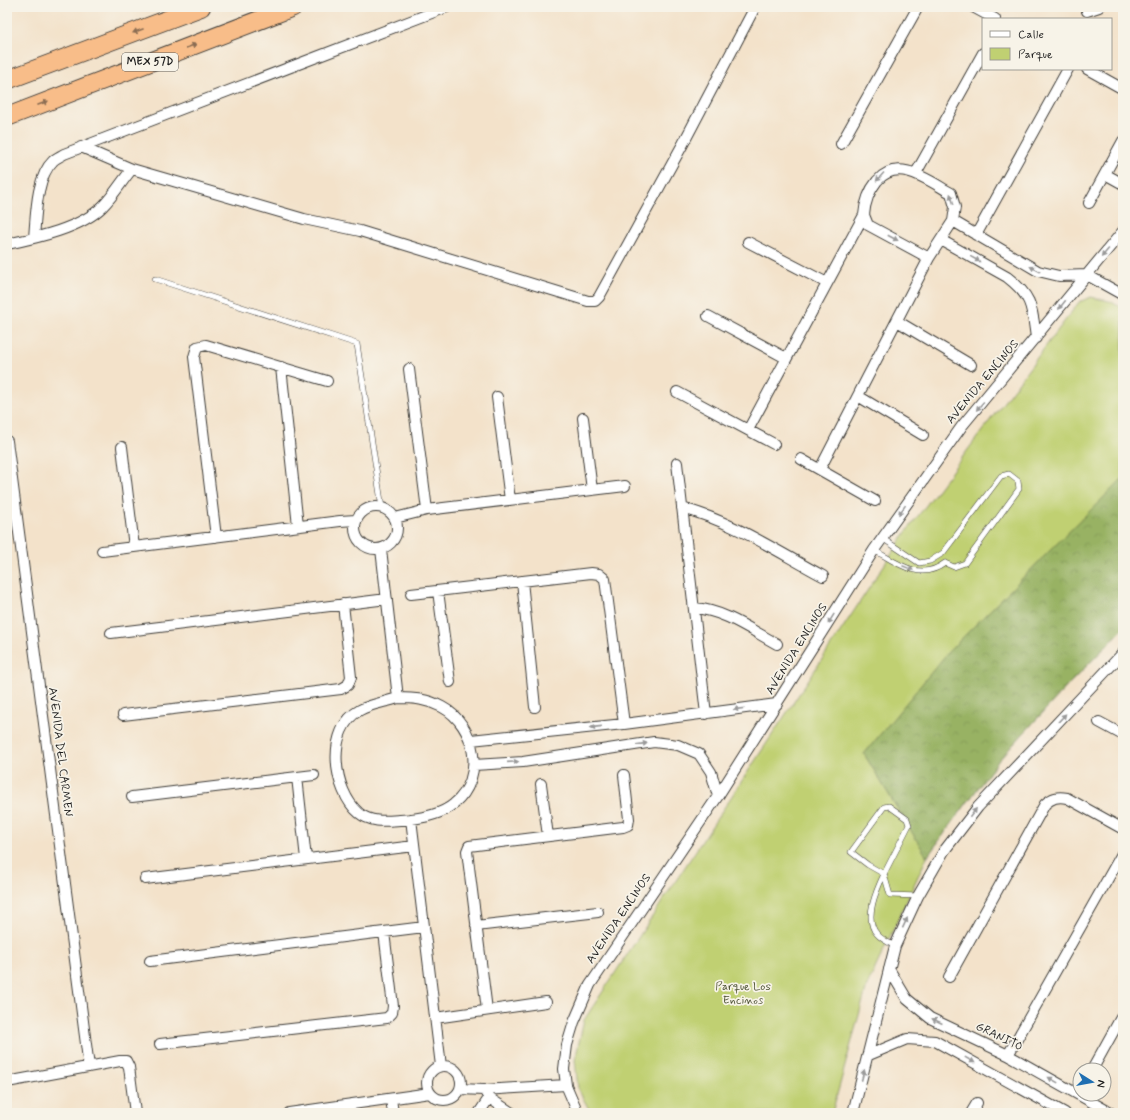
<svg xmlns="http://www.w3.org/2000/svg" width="1130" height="1120" font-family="Mynerve,sans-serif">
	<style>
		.green { fill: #c0d072; stroke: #6e7647 }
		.forest { fill: url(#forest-crowns); stroke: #5a6740 }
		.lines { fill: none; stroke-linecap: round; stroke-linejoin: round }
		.service-casing { stroke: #3c3a36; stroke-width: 6 }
		.minor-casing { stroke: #3c3a36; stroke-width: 12 }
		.motorway-casing { stroke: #3c3a36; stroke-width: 20 }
		.service { stroke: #fff; stroke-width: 5 }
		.minor { stroke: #fff; stroke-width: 10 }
		.motorway { stroke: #f8bd89; stroke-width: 18 }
		.oneway { fill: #8a6c52 }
		.oneway2 { fill: #999 }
		.labels { text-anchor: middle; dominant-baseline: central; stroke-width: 3.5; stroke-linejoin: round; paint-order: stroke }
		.shield { fill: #f7f3e8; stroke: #5e5c59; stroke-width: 1 }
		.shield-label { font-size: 11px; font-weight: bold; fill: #1c1c1c }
		.street-label { font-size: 12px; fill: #1c1c1c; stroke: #f7f3e8 }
		.park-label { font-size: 12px; fill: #4d5236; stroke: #f7f3e8 }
	</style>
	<defs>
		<pattern id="forest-crowns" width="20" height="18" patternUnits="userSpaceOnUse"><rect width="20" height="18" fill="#98b264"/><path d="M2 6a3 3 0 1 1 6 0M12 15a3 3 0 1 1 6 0" fill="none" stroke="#829856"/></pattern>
	</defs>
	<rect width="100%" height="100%" fill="#f7f3e8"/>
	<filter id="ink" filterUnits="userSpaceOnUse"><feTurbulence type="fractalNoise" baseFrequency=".025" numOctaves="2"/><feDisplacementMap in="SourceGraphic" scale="8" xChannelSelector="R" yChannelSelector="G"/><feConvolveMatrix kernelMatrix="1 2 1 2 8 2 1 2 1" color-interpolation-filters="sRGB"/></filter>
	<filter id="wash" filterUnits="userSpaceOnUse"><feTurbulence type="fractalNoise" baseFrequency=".012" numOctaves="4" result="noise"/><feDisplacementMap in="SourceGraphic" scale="16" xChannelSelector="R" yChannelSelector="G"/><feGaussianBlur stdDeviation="0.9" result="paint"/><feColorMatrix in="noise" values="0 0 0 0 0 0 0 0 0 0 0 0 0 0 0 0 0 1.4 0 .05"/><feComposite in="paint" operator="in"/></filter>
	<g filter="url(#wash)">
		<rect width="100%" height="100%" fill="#f3e2ca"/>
		<path class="green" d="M1091,297L1109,301L1123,308V629L1069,684L998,761L927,857L867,986L832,1113H591L578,1089L575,1060L584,1020L906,532L1079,302Z"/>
		<path class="forest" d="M1123,478V629L1069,684L998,761L927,857L864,754L949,651Z"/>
	</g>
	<g filter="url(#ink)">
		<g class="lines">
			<g class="service-casing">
				<path id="service" d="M155,279L357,344L382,508
					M882,538L919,563L930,561L943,553L1001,476L1009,474L1018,481L1019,489L965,563L954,567L945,563
					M874,550C897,563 920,582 945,563
					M889,806L907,819L909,825L884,874L868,865L851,852L884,807Z
					M895,946C889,943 881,939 877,934C863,919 877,889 884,874L890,895L918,896"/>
			</g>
			<g class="minor-casing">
				<path id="minor" d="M973,7L995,19
					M1087,11L1099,7
					M1087,69L1123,89
					M841,144L918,7
					M81,147L132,169L304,219L360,231L588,301H595L599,297L683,144L755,7
					M916,173L983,53
					M1105,174L1123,184
					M1089,203L1123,141
					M864,215L868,225L929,258
					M953,221L1038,271L1059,276L1087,275L1123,295
					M976,235L1068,69
					M34,238C36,216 36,177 53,161C56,158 61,156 64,154L447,7
					M941,240L1007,277C1033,297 1032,308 1036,338
					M748,242L827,283
					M7,244C36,238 82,228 103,206C114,195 122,181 132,169
					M708,316L786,358
					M897,321L971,365
					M281,367L298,526
					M409,369L427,510
					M677,392L774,444
					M858,396L923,435
					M497,397L510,500
					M583,418L592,490
					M748,430L864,215C865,202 869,191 877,181C898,156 929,181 951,193L955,207L953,221L929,258L820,469
					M7,441L89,1067
					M122,447L134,547
					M801,459L875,501
					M677,463L706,714
					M355 528a21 21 0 1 1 42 0a21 21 0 1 1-42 0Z
					M682,508C732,521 778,552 823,576
					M395,518L427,510L625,486
					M216,537L194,357L197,347L206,345L327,381
					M381,549L398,698
					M102,551L340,521L356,520
					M522,581L535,707
					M438,591L450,682
					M411,594L591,573L599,574L605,579L624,724
					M694,608C724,610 751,630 777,644
					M111,633L387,599
					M398,698C414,698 427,699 442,707C476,725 486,778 454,804C440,816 417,819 400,820C386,821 371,823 359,813C333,791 325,729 360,710C371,704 386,702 398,698Z
					M123,715L341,689L348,685L351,677L343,604
					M1099,722L1123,735
					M471,740L624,724L777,704
					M474,765L523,762L654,742L678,745L699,754L711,772L718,796
					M297,777L306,859
					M541,784L548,836
					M132,797L314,775
					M411,819L441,1066
					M145,879L414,846
					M476,926L598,912
					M150,961L424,927
					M889,969L907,999L930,1018L1008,1055L1111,1113
					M949,977L1045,804C1052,798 1057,796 1067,798L1123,829
					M487,1010L467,851L469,846L623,827L628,825L629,819L624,775
					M435,1018L546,1002
					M160,1044L387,1018L392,1013L393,1006L384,932
					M869,1055L907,1039L935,1041L1065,1113
					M1008,1055L1123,852
					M427 1083a17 17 0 1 1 34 0a17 17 0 1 1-34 0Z
					M1092,1070L1123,1014
					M7,1082L120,1061H126L129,1067L135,1113
					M460,1089L484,1090L566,1085
					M484,1090L489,1098L512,1113
					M391,1099L393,1113
					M289,1113L430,1093
					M479,1113L489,1098
					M578,1113L566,1085L564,1069L567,1045L574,1022L590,985L718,796L874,550L962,426L1123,231
					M853,1113L895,946L918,896L944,851L978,807L1123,653
					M971,1113L977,1103"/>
			</g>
			<g class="motorway-casing">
				<path id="motorway" d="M7,80L201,7
					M7,117L293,7"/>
			</g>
			<use href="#service" class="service"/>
			<use href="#minor" class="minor"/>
			<use href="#motorway" class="motorway"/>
		</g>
		<defs><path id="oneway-solid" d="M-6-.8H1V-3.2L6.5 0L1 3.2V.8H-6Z"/></defs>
		<g class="oneway">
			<use href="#oneway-solid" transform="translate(138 31) rotate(159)"/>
			<use href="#oneway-solid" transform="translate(191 46) rotate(-21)"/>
			<use href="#oneway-solid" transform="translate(43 103) rotate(-21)"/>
		</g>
		<g class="oneway2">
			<use href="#oneway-solid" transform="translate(880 177) rotate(132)"/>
			<use href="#oneway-solid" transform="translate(952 199) rotate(-109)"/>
			<use href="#oneway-solid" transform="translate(893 238) rotate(28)"/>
			<use href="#oneway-solid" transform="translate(1105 253) rotate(130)"/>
			<use href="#oneway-solid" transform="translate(975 259) rotate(29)"/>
			<use href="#oneway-solid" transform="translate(1035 269) rotate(-152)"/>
			<use href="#oneway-solid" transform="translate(1062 305) rotate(128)"/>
			<use href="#oneway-solid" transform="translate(980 406) rotate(130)"/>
			<use href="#oneway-solid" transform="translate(902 510) rotate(126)"/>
			<use href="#oneway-solid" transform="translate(908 568) rotate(22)"/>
			<use href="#oneway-solid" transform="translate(831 619) rotate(122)"/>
			<use href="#oneway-solid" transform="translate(739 709) rotate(173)"/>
			<use href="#oneway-solid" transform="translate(1062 718) rotate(-47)"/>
			<use href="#oneway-solid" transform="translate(596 727) rotate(174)"/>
			<use href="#oneway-solid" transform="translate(642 744) rotate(-8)"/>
			<use href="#oneway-solid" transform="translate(513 762) rotate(-4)"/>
			<use href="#oneway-solid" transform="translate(973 813) rotate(-53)"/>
			<use href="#oneway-solid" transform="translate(905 923) rotate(-65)"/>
			<use href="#oneway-solid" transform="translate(937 1021) rotate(-155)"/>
			<use href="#oneway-solid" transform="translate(970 1060) rotate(29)"/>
			<use href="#oneway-solid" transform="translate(863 1075) rotate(-75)"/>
			<use href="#oneway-solid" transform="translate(1053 1080) rotate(-151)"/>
		</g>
	</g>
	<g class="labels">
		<rect class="shield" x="122" y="53" width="56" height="18" rx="3"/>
		<g class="shield-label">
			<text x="150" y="62">MEX 57D</text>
		</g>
		<g class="street-label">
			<text transform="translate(983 382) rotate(-50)">AVENIDA ENCINOS</text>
			<text transform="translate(797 649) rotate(-58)">AVENIDA ENCINOS</text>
			<text transform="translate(60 752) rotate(83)">AVENIDA DEL CARMEN</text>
			<text transform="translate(619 919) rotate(-56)">AVENIDA ENCINOS</text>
			<text transform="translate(999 1037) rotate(26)">GRANITO</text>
		</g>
		<g class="park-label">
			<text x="743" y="987">Parque Los<tspan x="743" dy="14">Encinos</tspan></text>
		</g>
	</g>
	<rect width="1130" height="1120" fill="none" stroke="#f7f3e8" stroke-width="24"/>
	<rect x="982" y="18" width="130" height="52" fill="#f7f3e8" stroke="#9f9d96"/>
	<rect x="990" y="31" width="20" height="6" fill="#ffffff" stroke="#9f9d96"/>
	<text x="1018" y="38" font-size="12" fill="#1c1c1c">Calle</text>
	<rect x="990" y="48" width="20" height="12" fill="#c0d072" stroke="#9f9d96"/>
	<text x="1018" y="58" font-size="12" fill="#1c1c1c">Parque</text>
	<g transform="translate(1092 1082) rotate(101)"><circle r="19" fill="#f7f3e8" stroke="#9f9d96"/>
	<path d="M0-3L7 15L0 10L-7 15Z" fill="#1f6fb2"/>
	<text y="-6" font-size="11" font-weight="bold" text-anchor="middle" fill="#1c1c1c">N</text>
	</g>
</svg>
